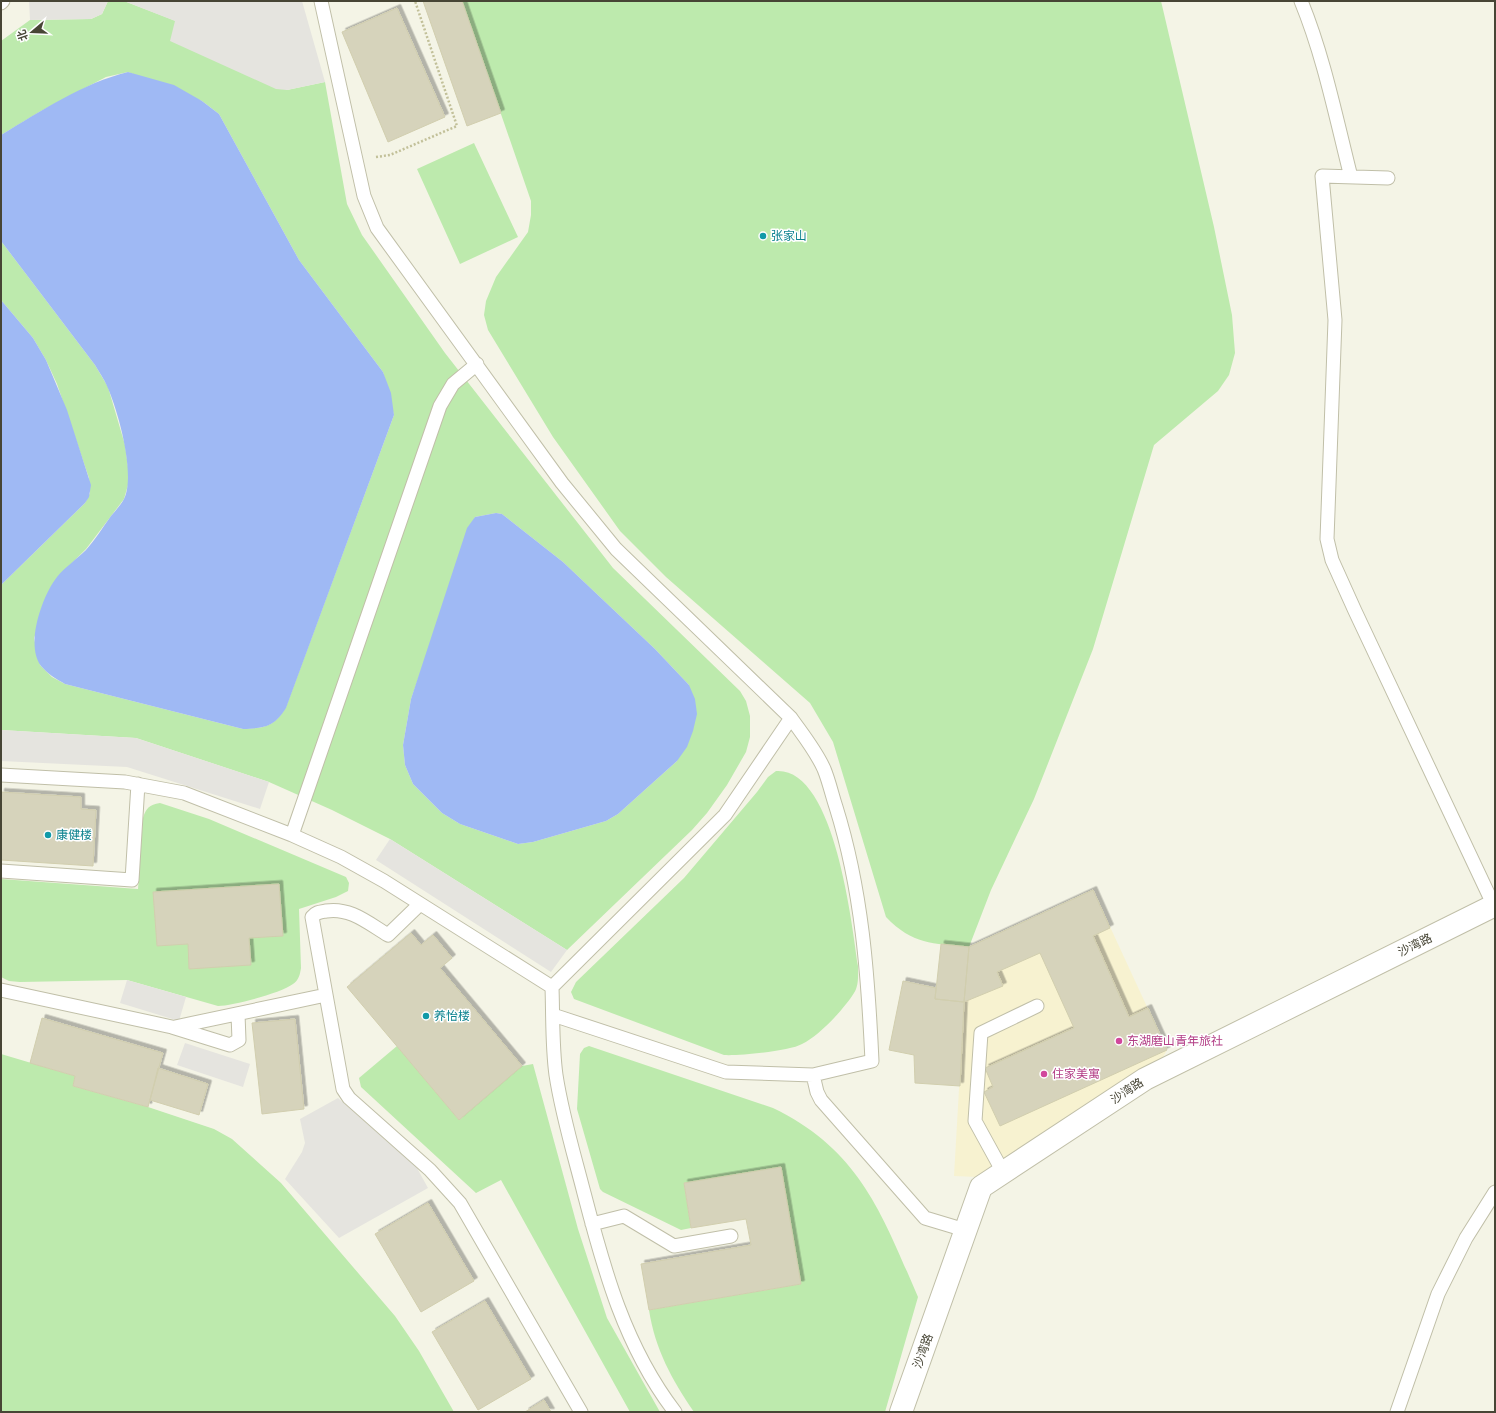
<svg xmlns="http://www.w3.org/2000/svg" width="1496" height="1413" font-family="'Space Grotesk','Noto Sans SC',sans-serif">
	<style>
		.commercial { fill: #f7f2d0 }
		.green { fill: #bdeaad; fill-rule: evenodd }
		.parking { fill: #e5e4df }
		.water { fill: #9fb9f4 }
		.building { fill: #d6d3bb; stroke: #d1ceae; filter: url(#shadow) }
		.lines { fill: none; stroke-linecap: round; stroke-linejoin: round }
		.service-casing { stroke: #c0bfa8; stroke-width: 15 }
		.tertiary-casing { stroke: #c0bfa8; stroke-width: 24 }
		.path { stroke: #c2c099; stroke-width: 2.5; stroke-dasharray: 2 2; stroke-linecap: butt }
		.service { stroke: #fff; stroke-width: 13 }
		.tertiary { stroke: #fff; stroke-width: 22 }
		.culture-dot { fill: #0f9aa8; stroke: #fff; stroke-width: 1.5 }
		.hotel-dot { fill: #d1479c; stroke: #fff; stroke-width: 1.5 }
		.labels { text-anchor: middle; dominant-baseline: central; stroke-width: 3; stroke-linejoin: round; paint-order: stroke }
		.culture-label { font-size: 12px; fill: #0d838f; stroke: #fff; text-anchor: start }
		.street-label { font-size: 12px; fill: #474535; stroke: #fff }
		.hotel-label { font-size: 12px; fill: #b23c85; stroke: #fff; text-anchor: start }
	</style>
	<defs>
		<filter id="shadow"><feDropShadow dx="3.5" dy="-3.5" stdDeviation="0" flood-color="#0004"/></filter>
	</defs>
	<rect width="100%" height="100%" fill="#f4f4e6"/>
	<path class="commercial" d="M1093,890L1167,1050L1163,1057L978,1177L954,1176L964,1002L969,947Z"/>
	<path class="green" d="M108,1H124L176,21L287,90L325,82L347,204L362,235L445,353L613,568L740,691L746,701L750,716V737L746,752L727,785L707,813L692,830L567,950L390,839L332,810L269,782L136,738L1,730V585L85,503L90,493L89,478L57,384L46,360L33,338L1,300V241L95,365L108,387L125,445L128,467V485L124,499L86,549L57,578L34,638L40,665L52,677L65,684L243,729C265,728 274,727 286,707L394,415L383,372L299,260L219,114L202,101L128,72L106,77L41,111L1,135V41L30,20L91,19L102,14ZM496,513L502,514L563,562L655,649L689,685L677,761L618,814L606,821L533,842L518,844L460,824L442,813L413,784L405,765L403,745L411,699L475,517Z
		M462,1H1161L1214,227L1232,315L1235,353L1229,375L1218,391L1154,445L1093,649L1034,799L991,890L969,947C932,943 913,945 886,917L833,742L810,703L666,577L620,531L553,437L488,330L484,315L486,301L496,277L528,232L531,215V201Z
		M474,143L518,237L460,264L417,169Z
		M776,771C835,767 852,925 858,966C858,975 859,985 854,993C844,1009 819,1036 802,1044C790,1051 739,1056 724,1055L574,999L571,992L576,982L684,878L757,792L768,777Z
		M160,803L209,819L346,877L349,883L348,891L336,897L299,909L301,968C300,974 299,980 293,984C281,993 233,1006 218,1006L127,980L20,982L9,981L1,977V879L138,889L143,818C146,808 149,805 160,803Z
		M397,1046L459,1120L522,1066L533,1064L578,1229L607,1318L660,1412H630L501,1180L476,1193L361,1087L359,1078Z
		M589,1046L773,1108C860,1150 882,1214 918,1297L885,1412H694C672,1380 655,1349 649,1310L801,1284L781,1167L684,1183L691,1228L681,1230L603,1192L600,1189L577,1109L580,1054L584,1048Z
		M1,1054L75,1076L73,1086L148,1107L214,1129L232,1139L281,1183L395,1316L419,1351L454,1412H1Z"/>
	<path class="parking" d="M29,1H108L102,14L91,19L30,20Z
		M124,1H302L325,82L287,90L276,89L170,41L175,21Z
		M1,730L136,738L269,782L260,809L127,767L1,761Z
		M390,839L567,950L551,972L376,860Z
		M127,980L186,997L179,1021L120,1003Z
		M185,1043L250,1064L243,1087L177,1065Z
		M338,1098L417,1168L428,1188L339,1238L285,1179L302,1152L305,1143L300,1119Z"/>
	<path class="water" d="M128,72L174,85L202,101L219,114L299,260L383,372L391,393L394,415L286,708C274,727 265,728 243,729L65,684C56,679 48,674 41,666C25,645 42,596 57,577C65,567 77,559 86,550C95,540 103,527 111,516C115,511 121,505 124,499C136,475 118,410 107,386C104,379 99,372 95,365L1,241V135C41,111 83,83 128,72Z
		M1,300L33,338L46,360L67,410L91,485L89,497L85,503L1,585Z
		M496,513L502,514L563,562L655,649L689,685L695,699L697,714L693,731L687,747L677,761L618,814L606,821L533,842L518,844L460,824L442,813L413,784L405,765L403,745L411,699L467,528L475,517Z"/>
	<path class="building" d="M423,1H462L501,113L467,126Z
		M397,8L445,117L388,142L342,32Z
		M1,792L81,797V809L96,810L93,866L1,860Z
		M279,884L283,936L249,938L251,965L189,969L188,944L157,946L153,892Z
		M1093,890L1110,928L1093,936L1129,1017L1148,1008L1167,1050L1000,1126L984,1092L993,1087L985,1068L1074,1028L1040,953L997,972L1003,986L964,1002L969,947Z
		M411,933L421,945L433,935L452,958L440,968L522,1066L459,1120L347,987Z
		M941,944L969,947L964,1002L935,999Z
		M903,981L936,988L935,999L964,1002L960,1086L915,1083L914,1055L889,1050Z
		M42,1018L163,1053L148,1107L73,1086L75,1076L30,1063Z
		M295,1019L304,1109L262,1114L252,1023Z
		M158,1068L208,1084L199,1115L150,1100Z
		M781,1167L801,1284L649,1310L641,1264L751,1245L746,1219L691,1228L684,1183Z
		M428,1203L474,1281L421,1312L375,1234Z
		M485,1301L531,1379L478,1410L432,1332Z
		M544,1400L551,1412H525Z"/>
	<g class="lines">
		<g class="service-casing">
			<path id="service" d="M321,1L364,196L377,228L562,483L616,549L791,718C803,735 816,751 824,769C829,781 832,795 836,807C862,890 868,975 872,1061L813,1075L726,1072L553,1015
				M1301,1C1324,57 1336,118 1351,177
				M1,3L3,1
				M1388,178L1322,176L1335,320L1327,539L1332,560L1355,611L1494,906
				M1,775L125,782L184,793L292,835L341,857L384,881L552,987
				M292,835L440,406L453,384L477,364
				M1,871L132,880L138,784
				M420,904L388,935C368,923 350,907 326,911C320,912 316,912 312,917L343,1089L349,1098L430,1170L460,1203L581,1412
				M1,990L172,1027L230,1045L239,1040L238,1014
				M175,1027L326,995
				M813,1075L817,1092L821,1100L925,1218L965,1230
				M1003,1172L975,1121L981,1033L1037,1006
				M592,1224L624,1216L674,1246L731,1236
				M675,1412C625,1347 604,1270 584,1193C574,1154 562,1115 556,1075C552,1046 553,1016 552,987L725,815L791,718
				M1397,1412L1438,1294L1466,1238L1495,1192"/>
		</g>
		<g class="tertiary-casing">
			<path id="tertiary" d="M901,1412L981,1187L1145,1079L1495,905"/>
		</g>
		<path class="path" d="M376,157L390,155L457,126L415,1"/>
		<use href="#service" class="service"/>
		<use href="#tertiary" class="tertiary"/>
	</g>
	<g class="culture-dot">
		<circle cx="763" cy="236" r="4"/>
		<circle cx="48" cy="835" r="4"/>
		<circle cx="426" cy="1016" r="4"/>
	</g>
	<g class="hotel-dot">
		<circle cx="1119" cy="1041" r="4"/>
		<circle cx="1044" cy="1074" r="4"/>
	</g>
	<g class="labels">
		<g class="culture-label">
			<text x="771" y="236">张家山</text>
			<text x="56" y="835">康健楼</text>
			<text x="434" y="1016">养怡楼</text>
		</g>
		<g class="street-label">
			<text transform="translate(1415 945) rotate(-26)">沙湾路</text>
			<text transform="translate(1127 1091) rotate(-33)">沙湾路</text>
			<text transform="translate(923 1351) rotate(-70)">沙湾路</text>
		</g>
		<g class="hotel-label">
			<text x="1127" y="1041">东湖磨山青年旅社</text>
			<text x="1052" y="1074">住家美寓</text>
		</g>
	</g>
	<rect width="1496" height="1413" fill="none" stroke="#474535" stroke-width="4"/>
	<g transform="translate(32 32) rotate(251)" stroke="#ffffff" stroke-width="3" paint-order="stroke">
	<path d="M0-3L7 15L0 10L-7 15Z" fill="#474535"/>
	<text y="-6" font-size="11" font-weight="bold" text-anchor="middle" fill="#474535">北</text>
	</g>
</svg>
